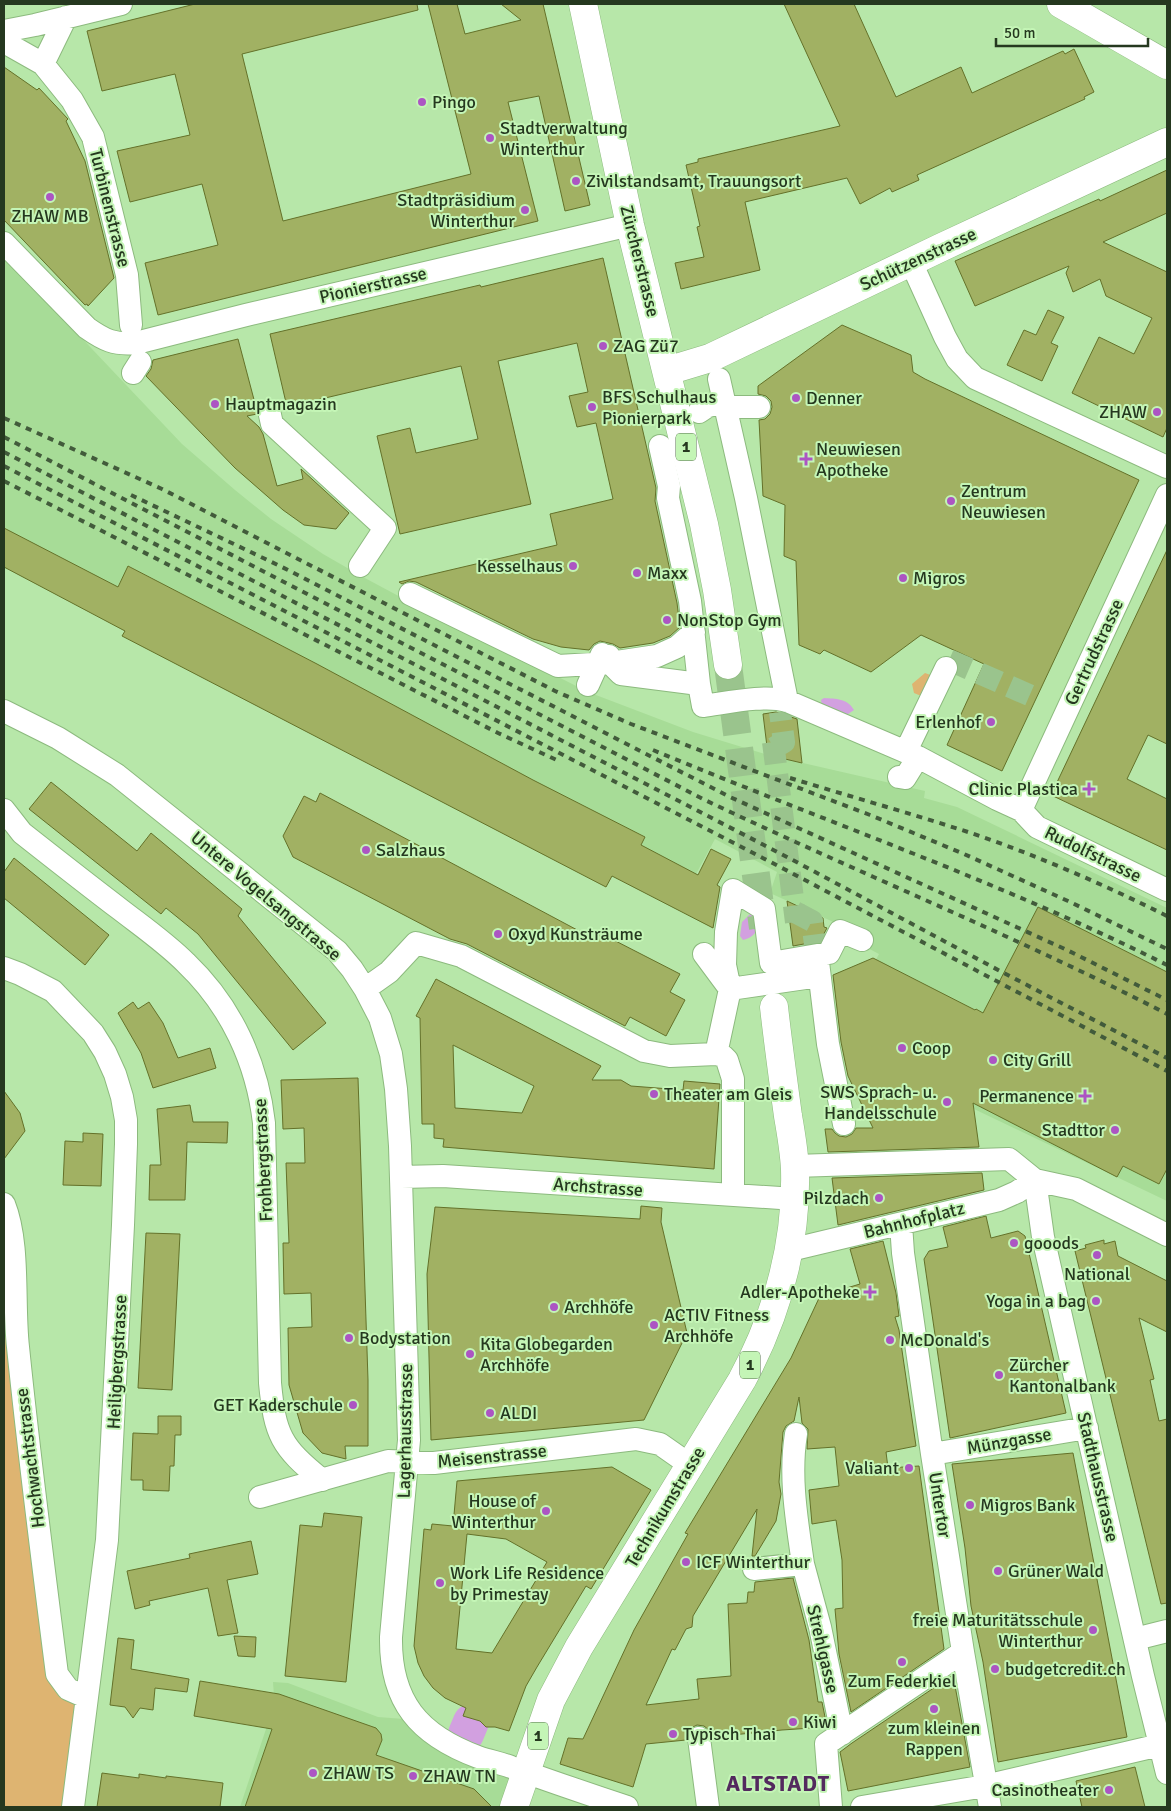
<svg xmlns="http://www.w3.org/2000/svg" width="1171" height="1811" font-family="Signika,sans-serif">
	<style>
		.built { fill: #a7dc97 }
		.green { fill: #deb471 }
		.water { fill: #d2a0e0 }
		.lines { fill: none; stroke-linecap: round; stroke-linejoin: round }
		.river { stroke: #d2a0e0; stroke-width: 36 }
		.building { fill: #a1b163; stroke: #647129; fill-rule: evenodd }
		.street-tunnel { stroke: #9ac48d; stroke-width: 22; stroke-dasharray: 22 11; stroke-linecap: butt }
		.primary-tunnel { stroke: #9ac48d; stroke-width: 28; stroke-dasharray: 28 14; stroke-linecap: butt }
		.street-casing { stroke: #8cba7e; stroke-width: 24 }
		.secondary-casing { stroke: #8cba7e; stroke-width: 29 }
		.primary-casing { stroke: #8cba7e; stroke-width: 29 }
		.street { stroke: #fff; stroke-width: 22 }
		.secondary { stroke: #fff; stroke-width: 28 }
		.primary { stroke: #fff; stroke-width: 28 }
		.rail { stroke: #425b3b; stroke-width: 4; stroke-dasharray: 6 6; stroke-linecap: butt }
		.poi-dot { fill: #ac55c3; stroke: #c4f5b6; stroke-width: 2 }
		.labels { text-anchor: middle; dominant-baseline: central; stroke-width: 4; stroke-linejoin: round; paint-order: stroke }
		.shield { fill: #c4f5b6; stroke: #55714c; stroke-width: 1 }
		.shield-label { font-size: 16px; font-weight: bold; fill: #25381f }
		.poi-label { font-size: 18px; fill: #25381f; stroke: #c4f5b6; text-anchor: start }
		.street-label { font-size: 18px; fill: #25381f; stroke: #c4f5b6 }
		.district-label { font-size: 22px; font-weight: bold; letter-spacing: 1px; fill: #53295e; stroke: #c4f5b6 }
	</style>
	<rect width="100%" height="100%" fill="#b7e7a9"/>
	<path class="built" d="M4,256L182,444L235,490L271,519L323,554L363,577L406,600L588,692L693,732L768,755L925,791L924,798L957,807L1167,908V1201L974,1109L858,994L879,954L860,944L864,936L770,893L777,872L715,839L696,874L641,845L645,837L533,780L317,664L129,566L117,587L4,528Z
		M273,1682L288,1683L378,1717L417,1720L526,1772L514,1807H240L272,1711L274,1696Z"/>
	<path class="green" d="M925,673L936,677L926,698L914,693L912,684Z
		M4,1204L57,1674L86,1697L73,1807H4Z"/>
	<path class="water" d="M824,698C836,699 847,698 854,710L845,716L822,705L821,700Z
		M755,909L761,913C757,927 759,936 743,940L740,936L742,922Z"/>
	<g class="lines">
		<path class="river" d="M466,1734L471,1722"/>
	</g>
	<path class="building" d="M195,4H417L418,10L242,54L283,221L471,174L428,4H457L465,34L521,20L501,4H543L590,205L565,211L539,96L508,102L538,221L158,315L145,263L218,245L202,184L130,202L117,151L190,135L175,74L102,91L87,31Z
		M784,4H854L896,97L961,67L972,93L1063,51L1065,54L1074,49L1094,92L1084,97L1085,99L917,175L919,180L892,192L890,188L860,204L847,178L745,202L760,270L681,289L675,263L704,257L697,227L700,226L686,165L698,162V159L840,126Z
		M4,67L37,90L39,88L68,119L66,121L85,161L114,278L88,306L87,304L85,305L4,220Z
		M1167,170V213L1103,242L1167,272V428L1163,437L1072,393L1099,337L1134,354L1152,318L1106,296L1100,279L1073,292L1066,273L1069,266L975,306L955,261L1099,199L1100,201Z
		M603,258L656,488L655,501L677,603L680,627L670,636L653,643L620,648L613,644L600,641L594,644L589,650L561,647L533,639L416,582L409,581L402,584L399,582L557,545L550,514L613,499L596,423L577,427L569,396L588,392L577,343L498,361L531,504L400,534L377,436L410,428L416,453L478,439L461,366L287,407L270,334L480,285L481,287Z
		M1048,310L1064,317L1051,343L1058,346L1042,381L1007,365L1024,330L1036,335Z
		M842,325L911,355L913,372L925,379L1139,480L1002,771L947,745L984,664L921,635L871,672L824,650L820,654L799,645L796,561L784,556L785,505L763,496L759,420L765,419L770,414L772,407L771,401L766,396L758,394V386Z
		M238,339L257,411V414L247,416L259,427L263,434L277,486L303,479L301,469L349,513L336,529L304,525L283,510L235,468L146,376L151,369L153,360Z
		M4,528L118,587L128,566L317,664L533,780L645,837L641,845L698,875L711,849L731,859L717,885L720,887L713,928L612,876L606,887L122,636L125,631L4,567Z
		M1167,550V744L1148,735L1127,779L1167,799V850L1051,795Z
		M776,712L797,719L802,763L768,755L763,714Z
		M51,782L137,851L151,833L242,909L238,916L326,1023L293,1050L198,934L166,908L161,914L29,809Z
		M320,793L596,940L600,933L680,974L670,992L685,1000L666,1036L630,1017L625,1026L467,944L450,939L293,857L283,836L304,796L316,802Z
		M14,858L109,935L85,965L4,898V872Z
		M787,901L823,918L824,927L827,928L820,941L793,946Z
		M1038,907L1167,972V1169L1159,1184L1123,1166L1117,1177L973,1103L979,1147L828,1152L825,1129H832L835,1133L839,1136L846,1137L852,1134L856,1128H873L848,1076L841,1042L833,975L873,958L975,1010L976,1009L983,1013Z
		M436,979L601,1066L592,1080H621L631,1086L683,1090L684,1081L720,1084L714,1169L443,1147L444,1139L434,1138V1124H422L420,1018L416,1016ZM453,1045L534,1086L522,1113L455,1108Z
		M133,1002L138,1009L149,1002L163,1023L178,1058L210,1048L216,1068L153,1088L141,1053L118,1013Z
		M358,1078L368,1380V1446H345L346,1459L322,1453L303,1433L289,1385L288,1328L312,1327L311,1293L284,1294L283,1243H289L286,1163H305L304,1128L283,1129L281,1080Z
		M4,1091L20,1113L25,1131L4,1159Z
		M190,1105L193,1122H228L227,1143L187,1142L185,1200H149L150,1165H161L157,1109Z
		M83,1133L103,1134L101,1186L63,1185L65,1141L83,1142Z
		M982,1173L984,1190L838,1225L832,1178Z
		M641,1206L662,1208L661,1222L687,1333L644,1420L431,1440L427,1274L435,1207L640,1219Z
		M986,1216L991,1238L1018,1231L1025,1236L1066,1413L950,1438L924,1259L929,1251L948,1247L943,1227Z
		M146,1233L180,1234L172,1390L138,1388Z
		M1104,1240V1244L1115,1241L1118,1256L1167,1281V1332L1139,1318L1154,1379L1150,1380L1159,1421L1167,1419V1603L1161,1604L1075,1251L1086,1248L1085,1245Z
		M883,1241L896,1293L899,1316L895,1317L899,1330L916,1446L886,1452L888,1468L919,1466L944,1649L851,1712L839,1654L835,1609L843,1608L842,1560L836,1520L812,1524L809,1490L839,1486L835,1447L807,1449L808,1429L802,1423L799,1397L794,1421L786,1426L783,1432L779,1482L781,1494L776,1521L755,1556H752L757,1509L693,1616L692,1627L686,1629L675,1650L672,1649L646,1705L699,1699L697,1679L731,1676L728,1604L747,1603L748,1592H754L755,1582L793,1578L809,1640L818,1702H822L827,1727L782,1730L712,1737L709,1730L704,1726L697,1725L691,1728L687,1733L686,1740L646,1744L633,1787L560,1764L568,1738L583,1739L634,1630L688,1534L685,1533L791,1358L820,1296L860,1284L850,1249Z
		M158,1416H181V1435H175L174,1466H170L169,1491L143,1490V1480H131L133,1433L158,1434Z
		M1073,1453L1127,1737L998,1762L983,1662L971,1606L965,1548L952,1464Z
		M612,1467L651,1490L591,1589L586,1586L537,1667L526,1686L509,1731L495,1727H486L480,1721L463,1716L466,1708L445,1698L433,1688L424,1676L418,1663L414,1646L424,1529L431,1530L432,1524L453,1526L457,1481ZM467,1534L506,1539L547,1562L492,1653L456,1649Z
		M324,1513L362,1517L346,1682L285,1676L300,1525L322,1527Z
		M251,1541L258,1574L227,1580L238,1633L218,1636L208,1588L149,1601L150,1605L135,1609L127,1571L190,1558L189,1554Z
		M234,1636L256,1637L255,1657L238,1656Z
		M118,1638L134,1640L131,1669L189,1679L187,1692L155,1688L153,1710L140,1708L133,1718L125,1707L110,1705Z
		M953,1675L970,1767L848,1791L840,1752L852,1743Z
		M200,1681L279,1694L376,1728L381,1734L382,1740L376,1755L474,1789L492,1807H245L272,1729L194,1716Z
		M1135,1767L1145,1807H1082L1076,1781Z
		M102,1773L139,1778V1774L166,1778V1776L223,1783L220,1807H97Z"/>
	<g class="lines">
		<path class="street-tunnel" d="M949,660L1036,698
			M773,742L796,922
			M774,748L784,742L780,712
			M795,912L812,921L816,952"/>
		<path class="primary-tunnel" d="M728,665L763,928"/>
		<g class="street-casing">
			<path id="street" d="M4,31L35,25L121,4
				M4,42L43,64L72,100L93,137L127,275L131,325
				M43,64L66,17
				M4,243L87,328C104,340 114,345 136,343L246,315L630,225
				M911,262L945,337L957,359L975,378L1167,467
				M133,373L140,362
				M719,379L746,498L787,701
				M699,412L708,406L718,404L726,407H759
				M270,415L272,424L385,528L360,566
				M660,446L669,486L668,498L690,601L699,684
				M410,594L558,666L610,663L621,674L699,684L703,706C726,703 766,694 787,701L918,757L997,799L1021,810L1037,827L1167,890
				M609,656L610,663L657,656L677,647L694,632
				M588,685L602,654
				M4,711L58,738L117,775L337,951L352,969L365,989L380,1018L391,1054L396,1089L400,1146L409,1440L391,1637C390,1702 419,1735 478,1757C489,1761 501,1763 511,1767C550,1781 588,1794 627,1807
				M906,751L946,668
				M899,777L905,778L918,757
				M4,810L22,833C55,859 88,885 121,910C143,927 166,943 186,963C231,1006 257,1062 264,1123L270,1383C275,1435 281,1447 322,1480
				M1021,810L1167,495
				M704,954L730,989L716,1054
				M818,962L828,1044L844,1124
				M4,968L20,974L53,991L93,1033L105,1052L115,1074L122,1097L126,1120V1144L123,1225L107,1540L73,1807
				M819,976L730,989L725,965L726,932L733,890L764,909L771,963L829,953L840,931L862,940
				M365,989L389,972L416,943L461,956L644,1051L670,1056L716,1054L723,1056L727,1060L733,1079V1195
				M795,1166L1009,1159L1035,1180L1076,1189L1167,1235
				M401,1177L443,1176L795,1199
				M1035,1180L1043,1237L1143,1676L1167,1773
				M4,1204C20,1244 13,1303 18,1347C29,1456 43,1565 57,1674L68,1689L86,1697
				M901,1224L903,1253L932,1454L963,1652L990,1807
				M790,1250L999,1200L1017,1192L1035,1180
				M796,1434C789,1478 797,1521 803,1564
				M932,1454L1087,1428
				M260,1497L388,1461L434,1463L636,1439L660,1444L690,1465
				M754,1569L803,1564L820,1627L842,1734
				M1135,1639L1167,1631
				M699,1738L708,1807
				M831,1807L826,1744L963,1652
				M862,1807L985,1786L1160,1745"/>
		</g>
		<g class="secondary-casing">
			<path id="secondary" d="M1061,4L1167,65
				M667,371L710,358L940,248L1167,142"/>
		</g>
		<g class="primary-casing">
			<path id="primary" d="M583,4L630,225L704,524L717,590L728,665
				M514,1807L551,1700L579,1647L742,1380C777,1315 797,1243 795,1169C794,1151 791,1133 788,1116C783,1079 778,1043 774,1007"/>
		</g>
		<use href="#street" class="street"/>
		<use href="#secondary" class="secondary"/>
		<use href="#primary" class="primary"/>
		<path class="rail" d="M4,418L162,489L555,691L631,724L870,815L964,854L1068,901L1167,949
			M4,437L705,800C858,873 1016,936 1167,1014
			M4,452L789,858L1000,971L1167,1058
			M4,466L784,869L1167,1071
			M4,481L498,733L561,762
			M131,495L280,566L730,797L1067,950L1167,1000
			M653,750C824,821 1001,882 1167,965
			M790,778C849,796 909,813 968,832C1036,855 1103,884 1167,916"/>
	</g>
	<g class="poi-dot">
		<circle cx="422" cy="102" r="5"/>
		<circle cx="490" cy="138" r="5"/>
		<circle cx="576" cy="181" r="5"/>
		<circle cx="50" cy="197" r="5"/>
		<circle cx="525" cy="210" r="5"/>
		<circle cx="603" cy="346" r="5"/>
		<circle cx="796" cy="398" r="5"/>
		<circle cx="215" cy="404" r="5"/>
		<circle cx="592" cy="407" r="5"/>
		<circle cx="1157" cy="412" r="5"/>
		<path d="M803.5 451.5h5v5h5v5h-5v5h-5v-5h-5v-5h5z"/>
		<circle cx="951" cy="501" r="5"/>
		<circle cx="573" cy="566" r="5"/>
		<circle cx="637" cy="573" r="5"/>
		<circle cx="903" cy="578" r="5"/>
		<circle cx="667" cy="620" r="5"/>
		<circle cx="991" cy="722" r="5"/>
		<path d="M1086.5 781.5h5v5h5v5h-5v5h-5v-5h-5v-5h5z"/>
		<circle cx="366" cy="850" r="5"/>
		<circle cx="498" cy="934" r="5"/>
		<circle cx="902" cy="1048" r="5"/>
		<circle cx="993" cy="1060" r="5"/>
		<circle cx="654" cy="1094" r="5"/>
		<path d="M1082.5 1088.5h5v5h5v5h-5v5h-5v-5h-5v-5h5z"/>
		<circle cx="947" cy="1102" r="5"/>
		<circle cx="1115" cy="1130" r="5"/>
		<circle cx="879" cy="1198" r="5"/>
		<circle cx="1014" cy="1243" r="5"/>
		<circle cx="1097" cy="1255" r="5"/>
		<path d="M867.5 1284.5h5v5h5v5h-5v5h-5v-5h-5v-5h5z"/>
		<circle cx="1096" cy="1301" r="5"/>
		<circle cx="554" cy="1307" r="5"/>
		<circle cx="654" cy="1325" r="5"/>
		<circle cx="349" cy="1338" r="5"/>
		<circle cx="890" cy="1340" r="5"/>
		<circle cx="470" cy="1354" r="5"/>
		<circle cx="999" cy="1375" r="5"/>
		<circle cx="353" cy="1405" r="5"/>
		<circle cx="490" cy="1413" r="5"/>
		<circle cx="909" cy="1468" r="5"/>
		<circle cx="970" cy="1505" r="5"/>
		<circle cx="546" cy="1511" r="5"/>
		<circle cx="686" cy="1562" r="5"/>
		<circle cx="998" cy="1571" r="5"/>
		<circle cx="440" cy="1583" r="5"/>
		<circle cx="1093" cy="1630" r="5"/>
		<circle cx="902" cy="1662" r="5"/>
		<circle cx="995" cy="1669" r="5"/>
		<circle cx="934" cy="1709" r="5"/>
		<circle cx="793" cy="1722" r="5"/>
		<circle cx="673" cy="1734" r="5"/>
		<circle cx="313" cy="1773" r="5"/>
		<circle cx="413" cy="1776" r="5"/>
		<circle cx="1109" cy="1790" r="5"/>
	</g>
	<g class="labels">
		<g class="shield">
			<rect x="676" y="433.5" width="20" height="27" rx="4"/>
			<rect x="740" y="1351.5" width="20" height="27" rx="4"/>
			<rect x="528" y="1722.5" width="20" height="27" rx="4"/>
		</g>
		<g class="shield-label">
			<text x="686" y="447">1</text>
			<text x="750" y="1365">1</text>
			<text x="538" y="1736">1</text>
		</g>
		<g class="poi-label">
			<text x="432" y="102">Pingo</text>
			<text x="500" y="128">Stadtverwaltung<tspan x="500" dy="21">Winterthur</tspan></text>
			<text x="586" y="181">Zivilstandsamt, Trauungsort</text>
			<text x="515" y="200" text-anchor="end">Stadtpräsidium<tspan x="515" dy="21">Winterthur</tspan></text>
			<text x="50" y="216" text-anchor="middle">ZHAW MB</text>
			<text x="613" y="346">ZAG Zü7</text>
			<text x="602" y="397">BFS Schulhaus<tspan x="602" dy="21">Pionierpark</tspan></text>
			<text x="806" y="398">Denner</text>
			<text x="225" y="404">Hauptmagazin</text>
			<text x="1147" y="412" text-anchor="end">ZHAW</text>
			<text x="816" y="449">Neuwiesen<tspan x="816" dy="21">Apotheke</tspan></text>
			<text x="961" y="491">Zentrum<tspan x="961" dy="21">Neuwiesen</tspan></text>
			<text x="563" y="566" text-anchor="end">Kesselhaus</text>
			<text x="647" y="573">Maxx</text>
			<text x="913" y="578">Migros</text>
			<text x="677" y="620">NonStop Gym</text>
			<text x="981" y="722" text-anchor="end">Erlenhof</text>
			<text x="1078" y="789" text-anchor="end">Clinic Plastica</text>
			<text x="376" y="850">Salzhaus</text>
			<text x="508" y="934">Oxyd Kunsträume</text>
			<text x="912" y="1048">Coop</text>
			<text x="1003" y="1060">City Grill</text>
			<text x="937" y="1092" text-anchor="end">SWS Sprach- u.<tspan x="937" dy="21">Handelsschule</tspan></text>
			<text x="664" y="1094">Theater am Gleis</text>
			<text x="1074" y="1096" text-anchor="end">Permanence</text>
			<text x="1105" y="1130" text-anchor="end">Stadttor</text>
			<text x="869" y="1198" text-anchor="end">Pilzdach</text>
			<text x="1024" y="1243">gooods</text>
			<text x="1097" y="1274" text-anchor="middle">National</text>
			<text x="860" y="1292" text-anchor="end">Adler-Apotheke</text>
			<text x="1086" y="1301" text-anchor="end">Yoga in a bag</text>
			<text x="564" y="1307">Archhöfe</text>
			<text x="664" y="1315">ACTIV Fitness<tspan x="664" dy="21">Archhöfe</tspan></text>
			<text x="359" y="1338">Bodystation</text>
			<text x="900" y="1340">McDonald's</text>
			<text x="480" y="1344">Kita Globegarden<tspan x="480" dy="21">Archhöfe</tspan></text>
			<text x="1009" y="1365">Zürcher<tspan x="1009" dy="21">Kantonalbank</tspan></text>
			<text x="343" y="1405" text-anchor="end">GET Kaderschule</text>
			<text x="500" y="1413">ALDI</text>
			<text x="899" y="1468" text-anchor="end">Valiant</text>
			<text x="536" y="1501" text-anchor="end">House of<tspan x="536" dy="21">Winterthur</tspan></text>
			<text x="980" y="1505">Migros Bank</text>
			<text x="696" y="1562">ICF Winterthur</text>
			<text x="1008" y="1571">Grüner Wald</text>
			<text x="450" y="1573">Work Life Residence<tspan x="450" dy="21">by Primestay</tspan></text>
			<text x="1083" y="1620" text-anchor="end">freie Maturitätsschule<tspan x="1083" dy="21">Winterthur</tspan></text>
			<text x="1005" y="1669">budgetcredit.ch</text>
			<text x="902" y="1681" text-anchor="middle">Zum Federkiel</text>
			<text x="803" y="1722">Kiwi</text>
			<text x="934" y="1728" text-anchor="middle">zum kleinen<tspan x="934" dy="21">Rappen</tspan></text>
			<text x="683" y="1734">Typisch Thai</text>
			<text x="323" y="1773">ZHAW TS</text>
			<text x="423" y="1776">ZHAW TN</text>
			<text x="1099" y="1790" text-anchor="end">Casinotheater</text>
		</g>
		<g class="street-label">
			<text transform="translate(110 208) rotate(76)">Turbinenstrasse</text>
			<text transform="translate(918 259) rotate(-25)">Schützenstrasse</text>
			<text transform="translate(640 261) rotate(76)">Zürcherstrasse</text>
			<text transform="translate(373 285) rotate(-13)">Pionierstrasse</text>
			<text transform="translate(1094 652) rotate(-65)">Gertrudstrasse</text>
			<text transform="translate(1093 854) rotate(26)">Rudolfstrasse</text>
			<text transform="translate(266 896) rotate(40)">Untere Vogelsangstrasse</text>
			<text transform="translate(263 1160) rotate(-93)">Frohbergstrasse</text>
			<text transform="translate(598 1187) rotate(4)">Archstrasse</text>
			<text transform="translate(914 1220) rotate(-14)">Bahnhofplatz</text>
			<text transform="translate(117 1362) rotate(-87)">Heiligbergstrasse</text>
			<text transform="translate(405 1431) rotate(-89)">Lagerhausstrasse</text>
			<text transform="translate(1009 1441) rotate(-10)">Münzgasse</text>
			<text transform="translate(492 1456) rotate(-6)">Meisenstrasse</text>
			<text transform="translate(30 1458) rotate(-97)">Hochwachtstrasse</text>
			<text transform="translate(1098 1477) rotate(77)">Stadthausstrasse</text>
			<text transform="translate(940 1505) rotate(81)">Untertor</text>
			<text transform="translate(665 1507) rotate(-59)">Technikumstrasse</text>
			<text transform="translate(823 1649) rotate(77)">Strehlgasse</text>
		</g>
		<g class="district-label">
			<text x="778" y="1783">ALTSTADT</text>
		</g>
	</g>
	<rect width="1171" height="1811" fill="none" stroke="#25381f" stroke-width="10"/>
	<path d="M996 38v8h152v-8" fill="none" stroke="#25381f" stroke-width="2.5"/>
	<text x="1004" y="38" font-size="15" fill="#25381f" stroke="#c4f5b6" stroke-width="4" paint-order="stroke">50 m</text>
</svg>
